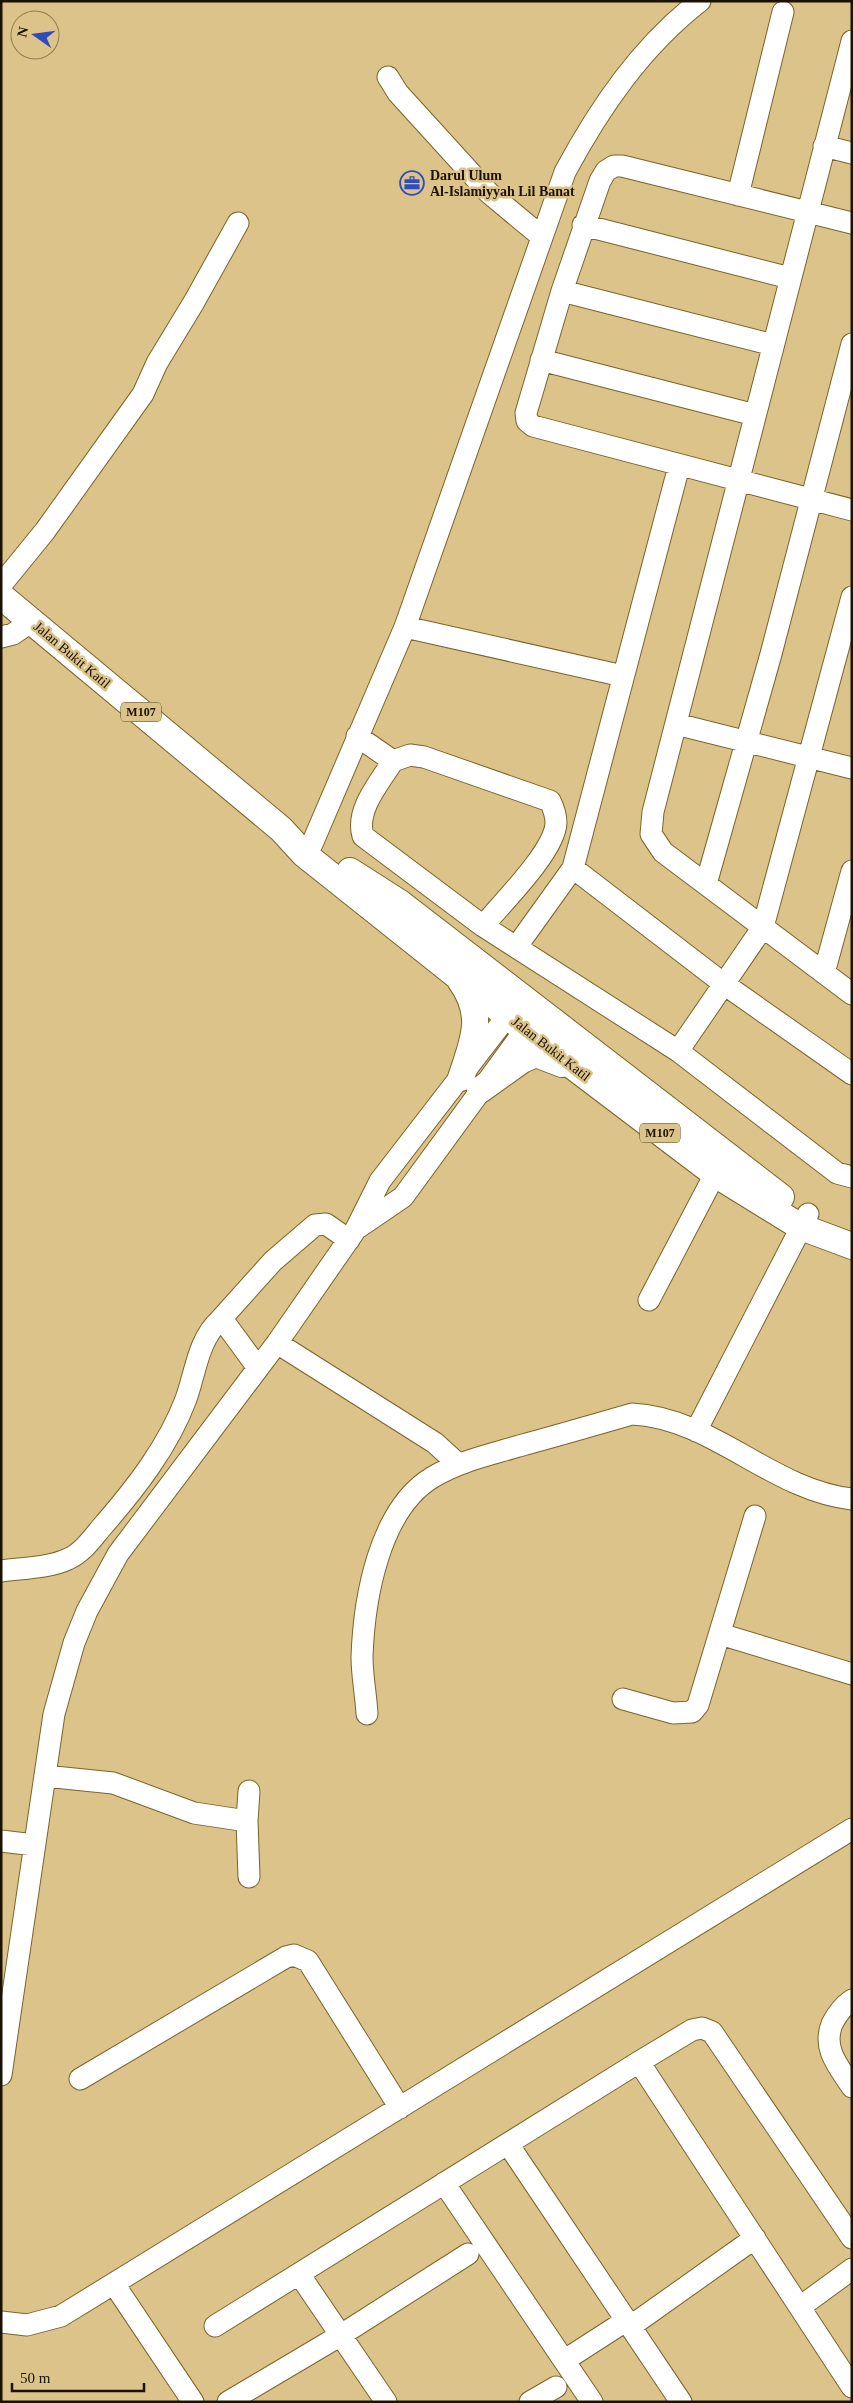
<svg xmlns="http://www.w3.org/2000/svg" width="853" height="2403" font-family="'Times New Roman',serif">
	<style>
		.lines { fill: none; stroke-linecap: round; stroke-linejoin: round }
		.minor-casing { stroke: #7a642b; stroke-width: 23 }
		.major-casing { stroke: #7a642b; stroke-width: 28 }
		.minor { stroke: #fff; stroke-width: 21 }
		.major { stroke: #fff; stroke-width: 26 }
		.labels { text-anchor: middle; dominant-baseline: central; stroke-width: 5; stroke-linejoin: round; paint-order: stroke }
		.shield { fill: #dcc389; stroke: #544629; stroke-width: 1 }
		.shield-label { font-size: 12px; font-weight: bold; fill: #1a1100 }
		.poi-label { font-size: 14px; font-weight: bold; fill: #1a1100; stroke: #dcc389; text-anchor: start }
		.street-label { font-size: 14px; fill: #1a1100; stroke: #dcc389 }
	</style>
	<rect width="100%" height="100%" fill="#dcc389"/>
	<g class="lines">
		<g class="minor-casing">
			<path id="minor" d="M852,41L653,812L651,834L663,852L852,994
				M388,77L398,93L489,193L542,237
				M824,146L852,153
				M738,195L783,12
				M852,223L622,166H614L606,171L600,181L562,291L526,413L527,421L533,426L852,510
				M583,225L790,278
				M562,291L773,345
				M541,360L755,415
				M1,585L45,531L143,394L157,363L194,302L238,223
				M405,627L623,676
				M1,637L13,634L32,621
				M676,724L852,768
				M357,736L393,761
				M304,854L312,844L405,627L565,172C600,107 641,47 700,1
				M573,868L724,984L852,1074
				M706,884L771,654L852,344
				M483,926C502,903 555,851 556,823C556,815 553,807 550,801L424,757L410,755L393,761C380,782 355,810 363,836L483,926L678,1051L837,1173L852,1177
				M517,946L573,868L679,466
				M824,973L852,871
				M678,1051L763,927L852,597
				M359,1227L403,1197L525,1030
				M649,1300L715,1174
				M220,1320L273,1261L315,1225L326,1224L349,1240
				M277,1343L435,1443L458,1464
				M696,1431L808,1214
				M1,1571C22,1568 49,1568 68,1559C82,1553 92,1539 101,1528C135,1489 168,1447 186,1399C196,1371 198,1340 220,1320L228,1327L258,1368
				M720,1634L852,1674
				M623,1699L673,1713L692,1712L698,1705L755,1516
				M367,1714C366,1695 362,1676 362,1657C364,1599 379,1509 433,1477C460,1461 489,1455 519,1446C556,1436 594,1425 632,1414C713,1418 771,1490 852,1499
				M45,1776L113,1783L194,1813L247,1821
				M1,1841L34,1845
				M249,1877L247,1821L249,1791
				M852,2000C843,2006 837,2014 832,2024C822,2049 839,2067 852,2087
				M639,2062L852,2387
				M1,2075L54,1714L74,1643L87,1611L118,1554L277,1343L356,1229L380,1181L508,1015
				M80,2079L286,1957L294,1955L308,1961L400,2108
				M508,2144L681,2402
				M444,2183L592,2402
				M299,2274L386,2402
				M114,2284L193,2402
				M800,2307L852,2269
				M1,2322L27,2325L61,2316L852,1829
				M215,2326L639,2062L692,2030L702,2028L712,2032L852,2238
				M631,2326L755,2238
				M565,2360L627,2320
				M228,2402L341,2335L468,2254
				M530,2402L556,2387"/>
		</g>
		<g class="major-casing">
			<path id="major" d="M1,596L281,829L304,854L525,1030L715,1174L801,1227L852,1246
				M350,871L400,903L781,1197
				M460,980C486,1016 473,1041 461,1078
				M480,1090L522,1060L536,1054L562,1064"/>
		</g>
		<use href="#minor" class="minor"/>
		<use href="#major" class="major"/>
	</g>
	<defs>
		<g id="office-ring" transform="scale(1.25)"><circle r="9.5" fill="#dcc389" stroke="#2f4bbc" stroke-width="1.5"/><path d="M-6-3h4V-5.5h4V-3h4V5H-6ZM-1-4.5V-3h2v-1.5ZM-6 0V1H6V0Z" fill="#2f4bbc"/></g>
	</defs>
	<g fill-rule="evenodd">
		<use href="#office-ring" x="412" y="183"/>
	</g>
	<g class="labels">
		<g class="shield">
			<rect x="121" y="702.5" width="40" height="19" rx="4"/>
			<rect x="640" y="1123.5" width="40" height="19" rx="4"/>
		</g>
		<g class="shield-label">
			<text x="141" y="712">M107</text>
			<text x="660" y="1133">M107</text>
		</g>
		<g class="poi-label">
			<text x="430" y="175">Darul Ulum<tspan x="430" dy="16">Al-Islamiyyah Lil Banat</tspan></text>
		</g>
		<g class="street-label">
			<text transform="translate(72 655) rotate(40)">Jalan Bukit Katil</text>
			<text transform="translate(551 1049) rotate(38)">Jalan Bukit Katil</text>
		</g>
	</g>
	<rect width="853" height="2403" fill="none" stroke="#1a1100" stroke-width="5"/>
	<g transform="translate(35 35) rotate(284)"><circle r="24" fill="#dcc389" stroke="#8e7c52"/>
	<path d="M0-4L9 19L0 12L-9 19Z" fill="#2f4bbc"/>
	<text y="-8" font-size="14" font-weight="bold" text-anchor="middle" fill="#1a1100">N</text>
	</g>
	<path d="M12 2383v8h132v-8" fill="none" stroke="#1a1100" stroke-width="2.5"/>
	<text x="20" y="2383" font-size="15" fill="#1a1100" stroke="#dcc389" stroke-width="4" paint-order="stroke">50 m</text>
</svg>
